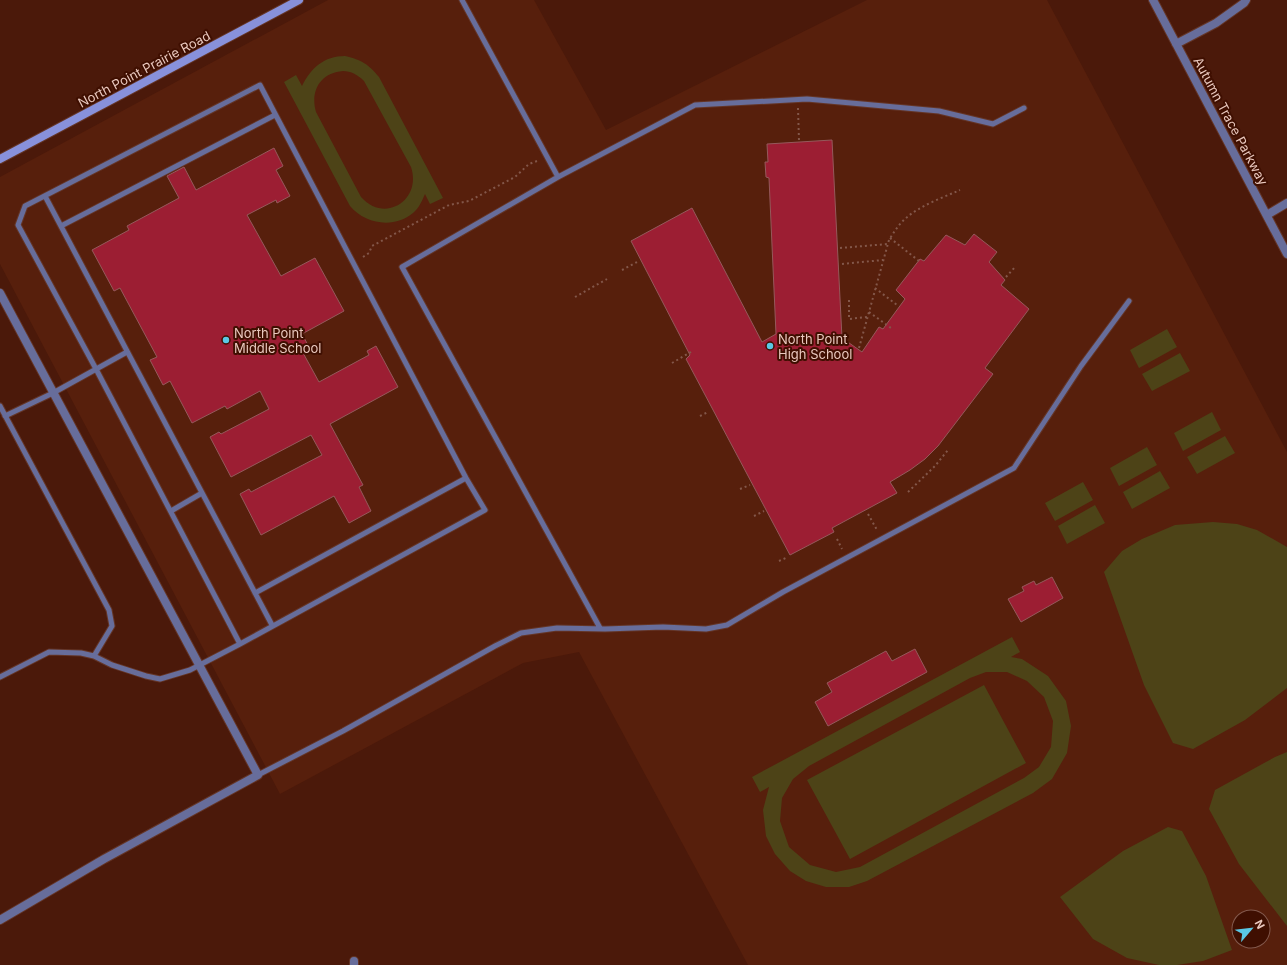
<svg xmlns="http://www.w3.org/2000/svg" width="1287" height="965" font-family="Inter,sans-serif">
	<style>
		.built { fill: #571f0c; fill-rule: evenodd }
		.green { fill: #4d4317; fill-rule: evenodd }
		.building { fill: #9c1e33; stroke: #95595b }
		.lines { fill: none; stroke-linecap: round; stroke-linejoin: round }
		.lane-casing { stroke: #643527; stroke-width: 7 }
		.street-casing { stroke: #643527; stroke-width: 10 }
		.secondary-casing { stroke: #643527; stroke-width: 10 }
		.path { stroke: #83574a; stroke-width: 2; stroke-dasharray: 2 3; stroke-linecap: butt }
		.lane { stroke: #676d9b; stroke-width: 5 }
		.street { stroke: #676d9b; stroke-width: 8 }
		.secondary { stroke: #8891db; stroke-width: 8 }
		.poi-dot { fill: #5ac8e5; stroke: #3f0f01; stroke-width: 1.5 }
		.labels { text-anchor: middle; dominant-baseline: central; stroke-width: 4; stroke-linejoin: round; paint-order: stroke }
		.street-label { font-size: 13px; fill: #eac9bf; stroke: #3f0f01 }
		.poi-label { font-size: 13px; fill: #eac9bf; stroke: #3f0f01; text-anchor: start }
	</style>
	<rect width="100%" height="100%" fill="#4b190a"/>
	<path class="built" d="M328,0H534L606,130L867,0H1047L1287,452V965H748L579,652L523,663L280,794L0,264V177ZM1239,917H1263V941H1239Z"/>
	<path class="green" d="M345,56C362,60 368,64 379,77L443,198L430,204L425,194C422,201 419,208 413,213C394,229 365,224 350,206L284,82L296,75L302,86C311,68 324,56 345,56ZM343,71C351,71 358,75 364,81L411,167C422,200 385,224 361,197L316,112C310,91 320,73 343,71Z
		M1167,329L1177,347L1139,368L1130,350Z
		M1180,353L1190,371L1152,391L1142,374Z
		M1212,412L1221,430L1183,451L1174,433Z
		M1225,436L1235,453L1197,474L1187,457Z
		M1147,447L1157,465L1119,486L1110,468Z
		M1160,471L1170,488L1132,509L1123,492Z
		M1083,482L1093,500L1055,521L1045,503Z
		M1095,505L1105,523L1067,544L1058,526Z
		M1213,522L1237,524L1257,530L1287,547V688L1245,720L1193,749L1173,743L1144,685L1104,572L1122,551L1142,539L1175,525Z
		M1012,637L1020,652L1011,657L1022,659L1048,676L1066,701L1071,726L1067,753L1052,779L1033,793L867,881L849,887H826L806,881L790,871L775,854L766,836L763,810L769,787L760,792L752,777ZM986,672H1007L1027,681L1044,697L1053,721L1051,747L1039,767L1024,778L860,867L836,872L810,865L789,847L780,821L782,798L793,779L809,766L970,678Z
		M984,685L1026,763L850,859L807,780Z
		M1287,752V926L1239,864L1209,809L1215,790L1275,757Z
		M1168,827L1182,831L1206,876L1232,950L1203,961L1177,965H1159L1127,958L1093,939L1060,897L1123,851Z"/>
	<path class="building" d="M832,140L842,338L862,352L879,327L883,329L905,299L896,290L920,259L924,261L946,235L965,245L974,234L997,252L989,262L1005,280L1001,285L1029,309L985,368L993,374L938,446L925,459L910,470L890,482L897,493L832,528L834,532L790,555L686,359L690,355L631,241L692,208L762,342L776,334L769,178L766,177L765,162H768L767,144Z
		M274,148L283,166L276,170L290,196L277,203L276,200L247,215L281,276L315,258L344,311L302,334L309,347L302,351L319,382L369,355L367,351L376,346L398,387L330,424L363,485L359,487L371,511L349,523L334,496L261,535L240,494L249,489L251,492L322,455L311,435L231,477L210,437L219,432L221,434L269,409L260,391L227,409L225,406L192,423L170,381L163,385L150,360L157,357L120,288L114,291L92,250L129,230L127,226L179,198L167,176L184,167L196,190Z
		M1052,577L1063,598L1021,622L1008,599L1024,591L1022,587L1034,581L1036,585Z
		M915,649L927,672L828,726L815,702L832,692L827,683L886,651L892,661Z"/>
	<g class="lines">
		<g class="lane-casing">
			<path id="lane" d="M462,0L558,177L695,105L807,99L939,111L993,124L1024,108
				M558,177L402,267L600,628
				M45,196L272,625
				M61,226L275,115
				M0,406L109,610L112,626L94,656
				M5,416L53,393L127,352
				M171,511L202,493
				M255,593L466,478
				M0,677L49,652L81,653L94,656L112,665L146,676L160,679L190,670L240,644L485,510L466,478L260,85L25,206L18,225L96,369L240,644
				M258,775L343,731L495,646L521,633L557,628L605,629L663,627L706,629L727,625L783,592L1014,468L1081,366L1129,301"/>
		</g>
		<g class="street-casing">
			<path id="street" d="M1153,0L1287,254
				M1176,44L1216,23L1244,3L1246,0
				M1267,215L1287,203
				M0,293L258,775L104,859L0,920
				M354,965V961"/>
		</g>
		<g class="secondary-casing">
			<path id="secondary" d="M0,159L299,0"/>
		</g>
		<path class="path" d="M798,108L799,141
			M890,238L919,261
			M840,248L888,244
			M363,257L369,253L372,246L449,205L469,201L515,177L529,164L537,161
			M842,264L883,260
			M622,270L639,261
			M1006,277L1015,267
			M875,288L897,305
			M575,297L607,279
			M849,300V319L867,317
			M869,312L891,328
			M859,348L889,240C894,232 899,224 906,218C921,205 942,198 960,190
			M672,363L691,352
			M700,416L708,412
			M740,489L750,485
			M908,492L935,466L948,450
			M868,514L877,530
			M754,516L764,511
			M837,539L842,549
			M779,561L788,557"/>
		<use href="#lane" class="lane"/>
		<use href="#street" class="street"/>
		<use href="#secondary" class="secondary"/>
	</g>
	<g class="poi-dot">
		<circle cx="226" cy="340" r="4"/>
		<circle cx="770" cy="346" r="4"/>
	</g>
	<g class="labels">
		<g class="street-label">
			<text transform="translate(144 69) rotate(-28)">North Point Prairie Road</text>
			<text transform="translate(1231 121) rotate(62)">Autumn Trace Parkway</text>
		</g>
		<g class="poi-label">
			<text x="234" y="333">North Point<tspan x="234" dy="15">Middle School</tspan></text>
			<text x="778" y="339">North Point<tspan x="778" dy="15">High School</tspan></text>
		</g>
	</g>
	<g transform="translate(1251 929) rotate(62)"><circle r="19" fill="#3f0f01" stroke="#83594d"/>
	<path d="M0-3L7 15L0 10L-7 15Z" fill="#5ac8e5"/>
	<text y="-6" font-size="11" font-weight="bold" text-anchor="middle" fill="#eac9bf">N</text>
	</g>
</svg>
